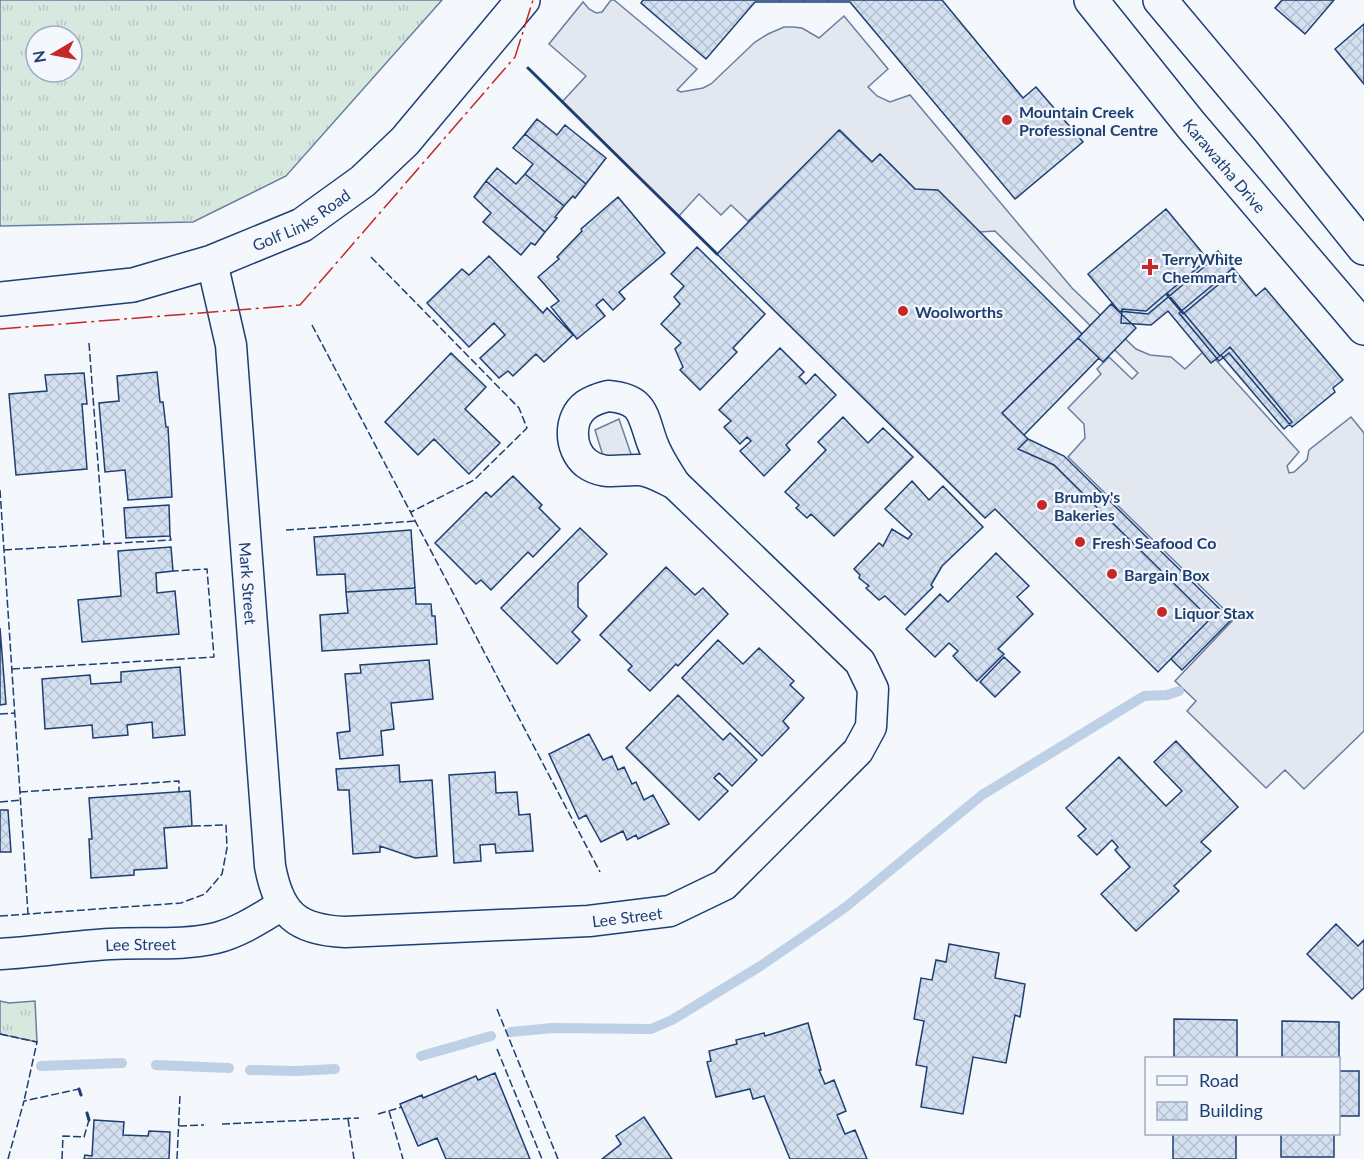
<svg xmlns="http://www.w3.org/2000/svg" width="1364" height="1159" font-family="Lato,sans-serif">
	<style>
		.grass { fill: url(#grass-tufts); stroke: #687fa3; stroke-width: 1.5; fill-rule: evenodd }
		.parking { fill: #e3e8f0; stroke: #687fa3; stroke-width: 1.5 }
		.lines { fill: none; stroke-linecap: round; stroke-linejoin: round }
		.stream { stroke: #bed0e5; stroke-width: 10 }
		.building { fill: url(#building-cross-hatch); stroke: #1d3f73; stroke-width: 1.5 }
		.street-casing { stroke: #1d3f73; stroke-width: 33 }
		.secondary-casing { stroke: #1d3f73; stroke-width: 36 }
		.street { stroke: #f4f7fb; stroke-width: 30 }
		.secondary { stroke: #f4f7fb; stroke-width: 33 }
		.fence { stroke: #1d3f73; stroke-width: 1.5; stroke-dasharray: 8 3; stroke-linecap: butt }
		.wall { stroke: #1d3f73; stroke-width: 3 }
		.power { stroke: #c62828; stroke-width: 1.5; stroke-dasharray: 21 4.5 3 4.5; stroke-linecap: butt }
		.poi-dot { fill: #c62828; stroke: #f4f7fb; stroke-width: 2 }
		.labels { text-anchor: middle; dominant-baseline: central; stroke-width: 4.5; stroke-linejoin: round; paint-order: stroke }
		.poi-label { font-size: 16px; font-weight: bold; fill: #1d3f73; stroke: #f4f7fb; text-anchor: start }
		.street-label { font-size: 16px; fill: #1d3f73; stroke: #f4f7fb }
	</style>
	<defs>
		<pattern id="grass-tufts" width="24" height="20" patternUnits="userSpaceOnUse" patternTransform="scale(1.5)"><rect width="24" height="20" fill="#d7e8df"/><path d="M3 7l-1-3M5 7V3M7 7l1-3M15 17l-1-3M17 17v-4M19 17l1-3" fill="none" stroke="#b8c8c3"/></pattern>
		<pattern id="building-cross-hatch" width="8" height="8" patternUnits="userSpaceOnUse" patternTransform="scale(1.5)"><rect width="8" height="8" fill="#d5e0f0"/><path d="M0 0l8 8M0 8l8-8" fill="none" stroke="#b6c1d1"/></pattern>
	</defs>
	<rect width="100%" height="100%" fill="#f4f7fb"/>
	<path class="grass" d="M0,0H442L286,176L193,222L0,226ZM36,36H72V72H36Z
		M0,1001L9,1003L35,1001L37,1042L0,1034Z"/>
	<path class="parking" d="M611,0H614L697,69L677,90L681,92L703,88L711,84L755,42L768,34L784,27H793L802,28L819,38L844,16L888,69L868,87L877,96L890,102L910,95L1072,288L1136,349L1150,355L1171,357L1185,369L1206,349L1299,452L1287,466L1289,473L1294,472L1307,460L1309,450L1351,417L1364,433V731L1304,789L1285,770L1266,788L1187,711L1196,701L1175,681L1234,619L1068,457L1085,438L1084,424L1068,408L1101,374L1097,369L1109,357L1132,379L1138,373L995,231L980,232L915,189L880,154L872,162L840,130L748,221L731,205L721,215L699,194L679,216L562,102L586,76L549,44L583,2L589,9L596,13L602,12Z
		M619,419L632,457L604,459L595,430Z"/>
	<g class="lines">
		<path class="stream" d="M511,1032L552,1028L651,1029L672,1020L762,965L823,923L847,906L982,795L1144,696L1167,695L1179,691
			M421,1056L491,1036
			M156,1065L229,1068
			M41,1066L122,1063
			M250,1070L296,1071L335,1069"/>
	</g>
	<path class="building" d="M643,0H942L1023,98L1036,87L1083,142L1015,199L850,2H755L706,59L641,3Z
		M1282,0H1334L1305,34L1275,8Z
		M1364,24V84L1335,49Z
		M537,119L557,135L565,125L606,158L586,184L525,134Z
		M839,130L872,162L880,154L915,189L938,190L1082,334L1002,413L1028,439L1018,449L1054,465L1210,619L1158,672L995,509L985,518L717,254Z
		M525,134L586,184L575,198L573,196L564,206L525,174L533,164L513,148Z
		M497,168L516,184L525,174L564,206L555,217L557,218L545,232L486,181Z
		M486,181L545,232L535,245L531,243L521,255L483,222L491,213L474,197Z
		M618,197L665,253L619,292L625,299L613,310L603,299L596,305L605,316L577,339L551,307L559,301L538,277L559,259L557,257L582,231L581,229Z
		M1166,209L1210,262L1148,314L1119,311L1088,274Z
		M697,247L765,314L733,348L737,352L700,390L680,370L683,367L675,349L681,343L661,324L680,304L674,297L684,286L671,274Z
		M1218,251L1235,271L1183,314L1166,294Z
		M489,256L543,313L547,308L573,335L544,362L536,354L513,376L508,371L499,378L480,358L505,335L494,323L469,347L427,303L462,269L469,275Z
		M1233,268L1256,296L1265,288L1343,380L1333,388L1335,392L1292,427L1229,353L1219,361L1179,313Z
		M1167,293L1220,356L1211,363L1168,311L1151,325L1121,323L1122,309L1146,311Z
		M1111,304L1136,328L1103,362L1078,338Z
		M1078,338L1099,358L1024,435L1002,413Z
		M1230,347L1292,422L1284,429L1221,355Z
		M780,348L804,372L799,377L806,384L815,374L836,395L786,445L790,450L764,476L740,451L751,441L747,437L740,444L724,427L731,421L719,410Z
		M451,353L486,387L465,409L500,443L469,474L434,439L418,455L385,422Z
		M157,372L160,402H163L166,427H168L172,497L128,500L125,470L105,472L99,403L119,401L117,376Z
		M84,373L87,404H82L87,469L16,475L9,394L47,391L45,375Z
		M843,417L868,443L883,428L913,457L834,536L811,514L807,518L796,508L799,505L785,492L826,450L818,442Z
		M1028,439L1064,456L1231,620L1182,670L1171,659L1210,619L1054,465L1018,449Z
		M513,476L542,505L539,508L560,529L533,557L528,552L491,590L481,580L476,584L435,543L486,492L491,497Z
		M912,481L929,500L943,486L983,527L942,566L931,585L933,587L905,615L885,596L879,600L866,588L869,586L859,578L860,575L854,569L879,543L883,546L892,529L908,539L912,534L885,509Z
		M169,505L170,536L126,538L124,508Z
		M580,528L607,554L578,583V607L587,616L572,632L580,640L557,664L501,608Z
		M411,530L415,588L346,592L345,574L317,575L314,537Z
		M171,547L173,571L156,573L157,593L175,591L179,634L82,642L78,600L121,596L118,551Z
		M996,553L1029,586L1017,597L1033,614L998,649L1004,654L977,681L953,656L958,651L949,643L935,657L906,629L940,594L948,602Z
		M666,567L695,595L703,588L728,614L678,666L676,664L650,691L628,670L632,666L600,635Z
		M415,588L416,604H431L432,616H435L437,644L322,651L320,615L348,613L346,592Z
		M0,628L6,704L0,705Z
		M718,640L743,664L759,648L794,681L790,685L804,698L783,721L789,728L762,756L682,678Z
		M1004,657L1020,672L995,697L980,682Z
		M429,660L433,699L391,703L394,729L381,731L383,755L340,759L337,733L350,731L345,674L361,673L360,665Z
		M180,667L185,735L153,738L152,722L127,725L128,735L93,738L92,725L45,729L42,679L90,675L91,684L121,682V672Z
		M678,695L723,740L730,733L757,760L732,786L719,773L714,778L728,791L699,820L626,748Z
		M589,734L603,760L612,756L618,770L624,767L632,784L636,782L644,800L653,795L669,824L638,839L636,835L627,840L623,831L601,842L586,815L579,819L549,754Z
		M1176,741L1238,807L1201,842L1211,851L1174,886L1179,891L1136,931L1101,894L1130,867L1115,850L1118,847L1112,840L1097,855L1078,836L1086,829L1066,808L1119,757L1166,806L1182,791L1154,762Z
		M399,765L400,782L432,780L437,856L415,858L380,846V852L353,854L349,790H338L336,769Z
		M495,772L496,793L517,792L519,815L530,814L533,851L496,853L495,844L480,845L481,861L454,863L449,775Z
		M190,791L192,826L164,828L167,868L134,870V875L91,878L89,839H92L89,798Z
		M0,810H8L11,852H0Z
		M1336,924L1358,946L1364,940V988L1352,999L1307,954Z
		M949,944L999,953L995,978L1025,984L1020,1017L1015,1015L1006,1063L973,1057L963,1114L921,1107L927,1067L916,1065L924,1021L914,1019L921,978L932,980L936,960L946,962Z
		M1174,1019L1237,1020V1058H1174Z
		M1282,1021L1339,1022V1071H1359V1116H1338V1058H1282Z
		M808,1023L821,1070H819L825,1084L834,1080L846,1111L837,1115L845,1134L855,1130L867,1159H790L764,1096L753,1099L750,1089L716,1097L707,1062L711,1061L709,1051L737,1044L736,1040L764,1033L765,1036Z
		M495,1073L530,1159H446L437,1138L418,1146L400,1104L422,1095L423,1098L476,1076L478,1080Z
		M644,1117L672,1159H602L621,1144L616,1136Z
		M94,1120L124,1122L123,1135L148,1136L149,1131L170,1132L169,1159H84L85,1155L92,1156Z
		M1173,1134H1236V1159H1173Z
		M1281,1134H1334V1157H1281Z"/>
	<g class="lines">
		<g class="street-casing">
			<g id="street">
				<path id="s1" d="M212,262L231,345L270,866C279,914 296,930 345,932L589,921L670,911L724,885L858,751L871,727L873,689L860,662L675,484"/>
				<path d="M608,396C644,399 642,414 652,442C657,457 667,471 675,484C664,479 652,471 640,470C620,469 603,476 586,463C569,449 568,418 586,405C593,400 600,398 608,396Z"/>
				<path id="s2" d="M0,954C37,952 73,946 110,944C145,942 182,946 216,938C240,932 262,917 282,905"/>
			</g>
		</g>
		<g class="secondary-casing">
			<g id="secondary">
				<path id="s3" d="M1091,0L1191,125L1364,328"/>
				<path d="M1160,0L1270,131L1364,248"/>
				<path id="s4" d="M0,299L133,285L212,262L302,225L363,181L405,141L523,0"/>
			</g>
		</g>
		<use href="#street" class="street"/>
		<use href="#secondary" class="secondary"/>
		<path class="fence" d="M371,257L519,408L527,428L474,480L411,512
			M312,325L600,872
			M89,343L104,544
			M0,490L28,914
			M286,530L416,521
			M4,550L171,540L170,536
			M12,669L214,657L207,569L173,571
			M0,714L15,713
			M20,792L179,781V792
			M0,802L21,800
			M0,916L181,903L205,894L222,874L227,848L226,825L192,826
			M497,1009L558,1159
			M0,1034L37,1042L24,1101
			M497,1049L542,1159
			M389,1111L403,1159
			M378,1114L402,1107
			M348,1119L354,1159
			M222,1124L359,1118
			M179,1126L204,1125
			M8,1159L24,1101L79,1089
			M62,1159L63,1136L84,1137L89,1120
			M177,1159L180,1095"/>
		<path class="wall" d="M528,68L717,254
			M79,1089L81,1095
			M87,1113L89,1120"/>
		<path class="power" d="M0,329L300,305L515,57L533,0"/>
	</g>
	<g class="poi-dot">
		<circle cx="1007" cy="120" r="6"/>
		<path d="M1147 258h6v6h6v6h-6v6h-6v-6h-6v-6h6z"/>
		<circle cx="903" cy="311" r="6"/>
		<circle cx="1042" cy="505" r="6"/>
		<circle cx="1080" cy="542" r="6"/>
		<circle cx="1112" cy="574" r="6"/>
		<circle cx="1162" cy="612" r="6"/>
	</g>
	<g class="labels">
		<g class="poi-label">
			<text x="1019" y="111">Mountain Creek<tspan x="1019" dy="18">Professional Centre</tspan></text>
			<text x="1162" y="258">TerryWhite<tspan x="1162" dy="18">Chemmart</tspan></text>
			<text x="915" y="311">Woolworths</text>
			<text x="1054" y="496">Brumby's<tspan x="1054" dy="18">Bakeries</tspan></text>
			<text x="1092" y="542">Fresh Seafood Co</text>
			<text x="1124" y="574">Bargain Box</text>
			<text x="1174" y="612">Liquor Stax</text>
		</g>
		<g class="street-label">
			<text stroke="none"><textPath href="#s3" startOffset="213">Karawatha Drive</textPath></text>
			<text stroke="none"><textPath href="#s4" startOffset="315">Golf Links Road</textPath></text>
			<text stroke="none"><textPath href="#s1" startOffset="324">Mark Street</textPath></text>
			<text stroke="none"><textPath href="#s1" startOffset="1002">Lee Street</textPath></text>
			<text stroke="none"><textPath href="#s2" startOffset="141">Lee Street</textPath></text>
		</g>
	</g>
	<rect x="1145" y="1057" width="195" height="78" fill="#f4f7fb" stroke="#9eadc5" stroke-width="1.5"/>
	<rect x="1157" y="1076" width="30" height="9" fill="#f4f7fb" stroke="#9eadc5" stroke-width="1.5"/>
	<text x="1199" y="1087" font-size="18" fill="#1d3f73">Road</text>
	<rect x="1157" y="1102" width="30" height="18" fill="url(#building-cross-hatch)" stroke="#9eadc5" stroke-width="1.5"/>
	<text x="1199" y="1117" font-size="18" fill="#1d3f73">Building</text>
	<g transform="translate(54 54) rotate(260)"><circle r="28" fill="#f4f7fb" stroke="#9eadc5" stroke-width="1.5"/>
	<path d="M0-4.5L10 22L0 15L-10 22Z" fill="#c62828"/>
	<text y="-9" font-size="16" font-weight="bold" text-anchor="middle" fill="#1d3f73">N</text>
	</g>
</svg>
